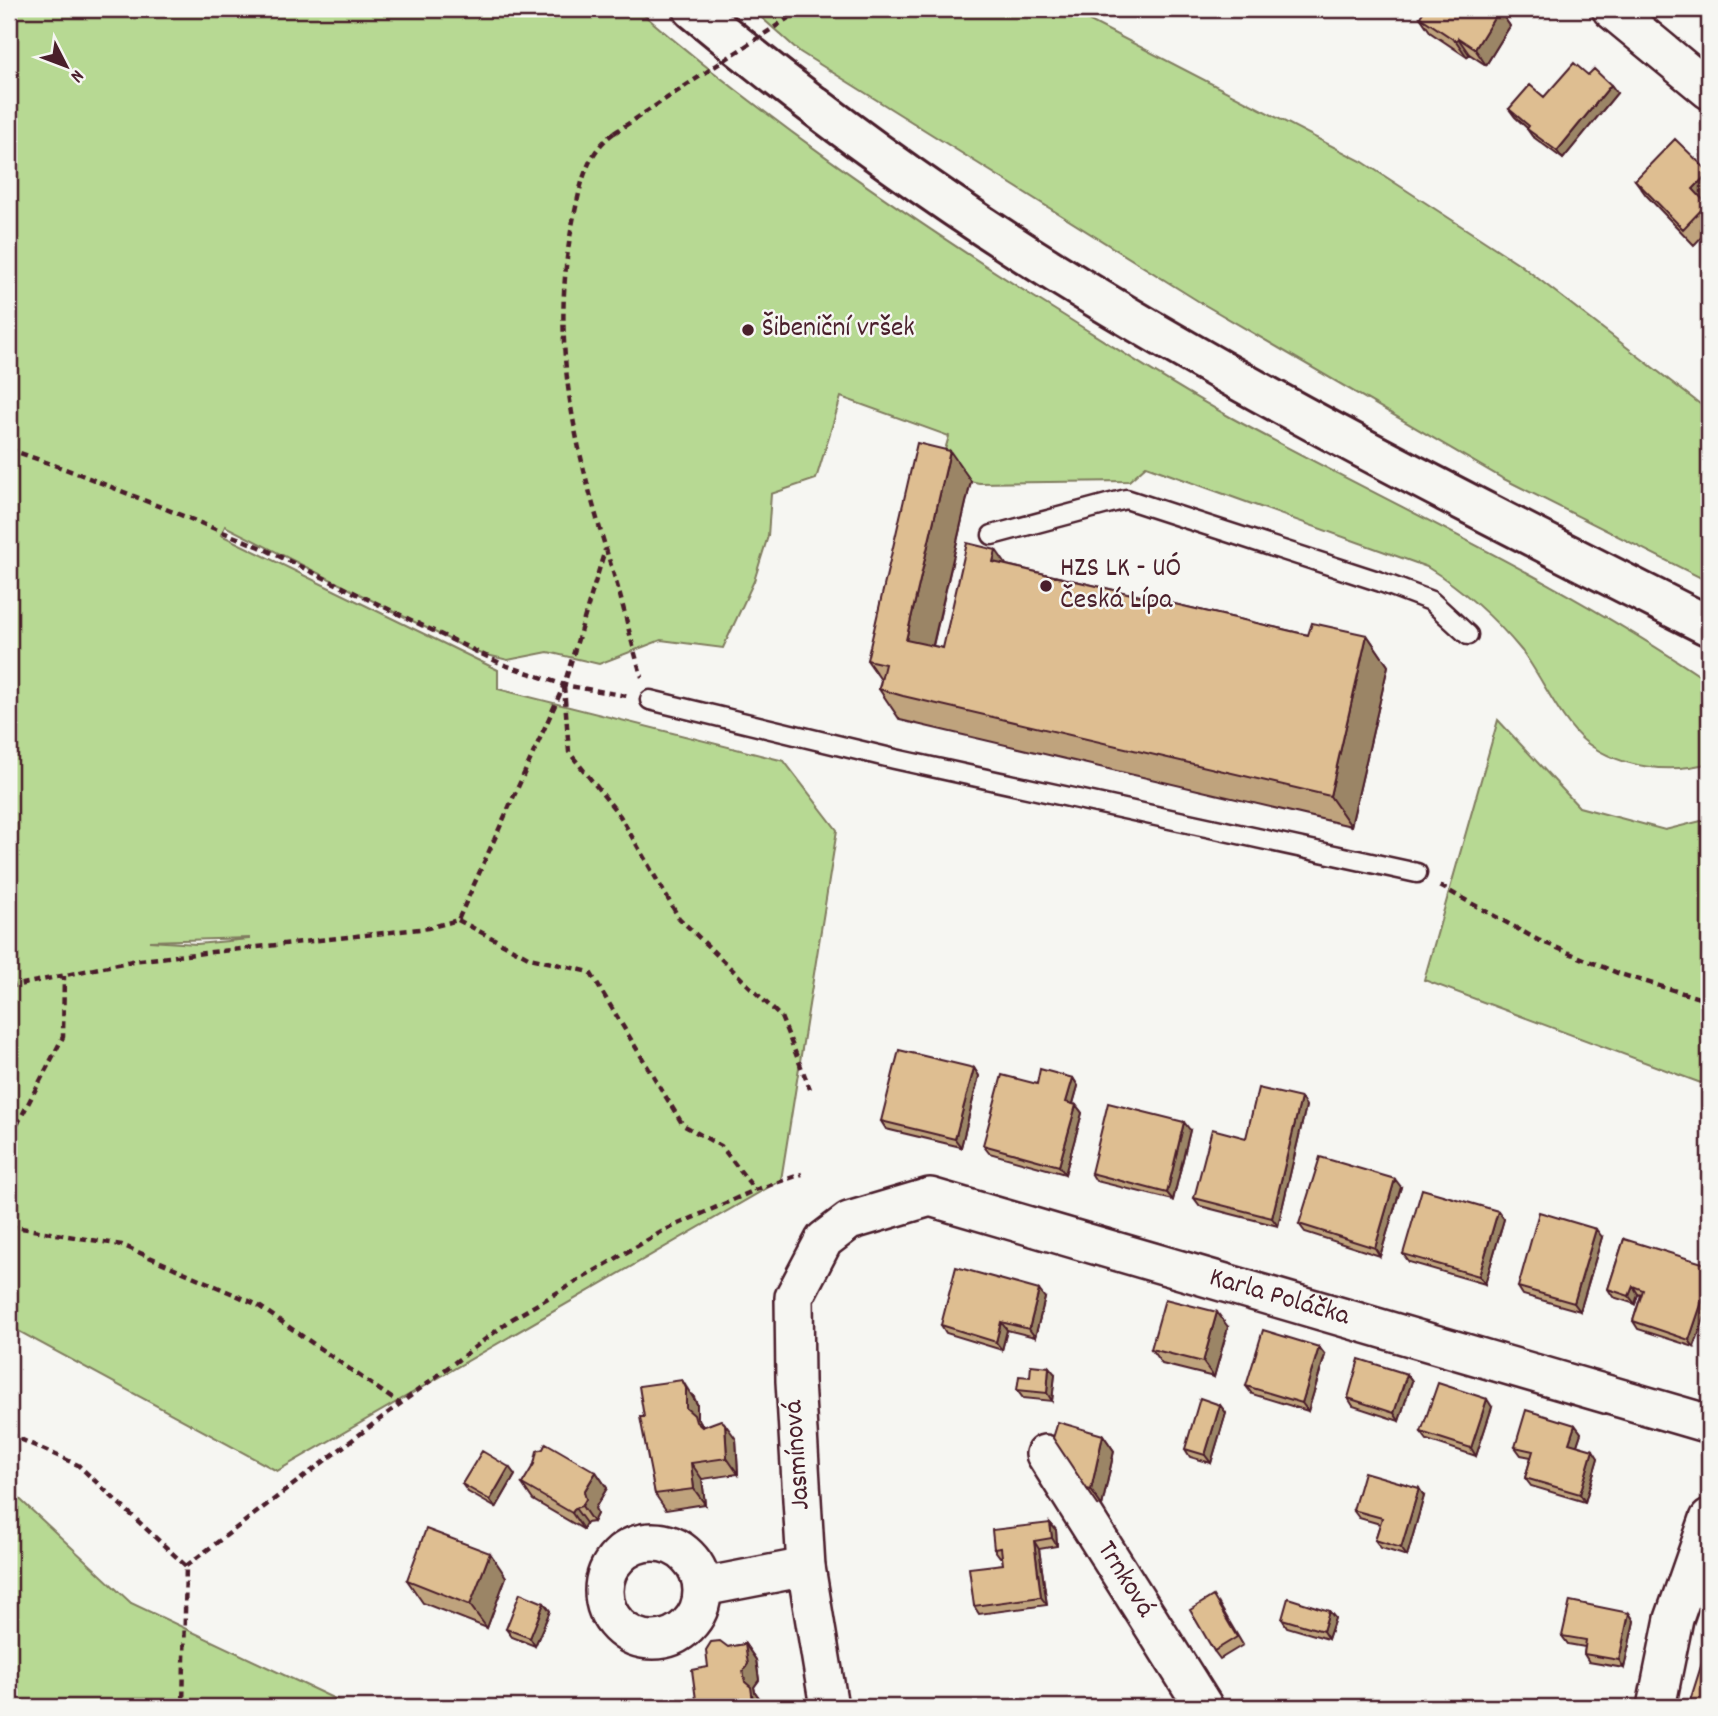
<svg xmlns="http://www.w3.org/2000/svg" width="1718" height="1716" font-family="Dekko,sans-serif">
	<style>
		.green { fill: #b7d993; stroke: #807c5f; stroke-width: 2; fill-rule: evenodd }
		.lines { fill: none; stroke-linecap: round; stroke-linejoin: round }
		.lane-casing { stroke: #4a1f2b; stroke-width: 23 }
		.street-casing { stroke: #4a1f2b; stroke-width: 42 }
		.primary-casing { stroke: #4a1f2b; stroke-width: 44 }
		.path { stroke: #4a1f2b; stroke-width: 4.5; stroke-dasharray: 7 5; stroke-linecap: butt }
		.lane { stroke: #f6f6f2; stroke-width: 18 }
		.street { stroke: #f6f6f2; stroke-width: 37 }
		.primary { stroke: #f6f6f2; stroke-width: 38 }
		.path-bridge { stroke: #4a1f2b; stroke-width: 4.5; stroke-dasharray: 7 5; stroke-linecap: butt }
		.wall { fill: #bfa37d; stroke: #4a1f2b; stroke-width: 2 }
		.shaded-wall { fill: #9b8566; stroke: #4a1f2b; stroke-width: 2 }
		.building { fill: #debe91; stroke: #4a1f2b; stroke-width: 2 }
		.poi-dot { fill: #4a1f2b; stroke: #f6f6f2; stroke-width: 2.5 }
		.labels { text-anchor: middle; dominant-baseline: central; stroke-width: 5; stroke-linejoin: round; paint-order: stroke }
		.poi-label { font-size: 28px; fill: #4a1f2b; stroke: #f6f6f2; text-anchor: start }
		.street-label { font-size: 28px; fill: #4a1f2b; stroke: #f6f6f2 }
	</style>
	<rect width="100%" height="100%" fill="#f6f6f2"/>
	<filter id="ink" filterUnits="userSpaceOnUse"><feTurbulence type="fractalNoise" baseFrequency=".0143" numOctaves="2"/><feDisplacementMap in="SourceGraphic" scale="14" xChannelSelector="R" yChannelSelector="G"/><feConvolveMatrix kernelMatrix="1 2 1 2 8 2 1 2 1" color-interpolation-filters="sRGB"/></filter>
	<g filter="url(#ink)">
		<path class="green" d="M9,9H637C761,116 896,209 1034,297C1099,337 1163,380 1230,417C1390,504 1558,579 1709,682V763C1670,774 1621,768 1587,743C1561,723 1542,677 1522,651C1494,617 1464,590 1427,567L1146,466L1129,481L979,483L938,474L949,436L841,397L816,479L771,494L768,536L754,581L723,648L661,640L599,664L548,652L508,660L474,652L225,526L221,535L498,670V689L784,761L837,830L781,1180L277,1471L9,1326ZM249,939L197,944L149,941L249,938Z
			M752,9H1067L1363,162L1518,263L1709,411V582L1502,478L1198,301L800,52Z
			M1498,720L1579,807L1665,830L1709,819V1086L1424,980Z
			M9,1489L131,1603L352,1707H9Z"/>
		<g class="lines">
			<g class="lane-casing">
				<path id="lane" d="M992,535L1126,499L1381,582L1431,601L1468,635
					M650,700L895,759L1417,873"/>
			</g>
			<g class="street-casing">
				<g id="street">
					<path d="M1611,9L1709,90"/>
					<path id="s1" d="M1045,1454L1204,1707"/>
					<circle cx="653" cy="1591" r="49"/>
					<path d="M703,1587L806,1567"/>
					<path id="s2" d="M829,1707L806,1567L795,1381L794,1297L824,1240L849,1221L930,1197L1709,1424"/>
					<path d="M1656,1707L1674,1619L1709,1519"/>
				</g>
			</g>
			<g class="primary-casing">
				<path id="primary" d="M693,9C808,105 929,194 1056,273C1267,404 1488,514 1709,626"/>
			</g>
			<path class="path" d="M614,133C586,153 581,184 574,216C546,348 578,460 617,585C626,615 632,647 642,677
				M9,449L79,474L260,547L502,664L564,685L627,696
				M564,686L569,752L620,816L679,918L781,1017L810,1089
				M1440,886L1538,940L1620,974L1709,1001
				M458,920L530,958L590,972L683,1125L721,1146L755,1190
				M9,987L132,961L428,928L458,920L564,685L605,550
				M9,1134L18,1123L63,1037L64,976
				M9,1226L122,1245L256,1304L400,1404
				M9,1434L78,1465L186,1566L183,1707
				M186,1566L512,1319L663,1231L755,1190L802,1174"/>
			<use href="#lane" class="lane"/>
			<use href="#street" class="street"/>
			<use href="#primary" class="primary"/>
			<path class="path-bridge" d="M614,133L802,9"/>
		</g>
		<path class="wall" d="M1499,10L1510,26L1486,65L1469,54L1467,57L1431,33L1420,17Z
			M1588,75L1611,85L1617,93L1563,159L1532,136L1527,129V128L1515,117L1509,109L1544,97Z
			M1635,180L1709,199L1706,202L1709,206V229L1694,245L1646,195Z
			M971,481L933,646L943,648L1007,565L1308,635H1367L1388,666L1351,826L925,726L900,720L879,689L881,680L867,660Z
			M974,1068L979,1076L961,1147L886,1129L881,1121Z
			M1073,1078L1078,1086L1073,1104L1076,1105L1082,1113L1065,1174L989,1153L983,1145L1037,1084Z
			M1301,1098L1306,1106L1278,1226L1200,1206L1194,1198L1246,1138Z
			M1190,1130L1173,1200L1096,1181L1091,1173Z
			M1401,1187L1380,1256L1305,1232L1299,1224Z
			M1498,1211L1504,1219L1485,1284L1409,1262L1403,1254Z
			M1602,1237L1580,1311L1523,1295L1518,1287Z
			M1624,1239L1694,1347L1638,1329L1633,1321L1641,1295L1638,1294L1635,1304L1613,1297L1608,1289Z
			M1045,1298L1035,1337L1007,1330L1002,1350L946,1333L941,1325Z
			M1228,1327L1214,1377L1162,1364L1151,1349Z
			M1319,1347L1325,1355L1308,1411L1252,1394L1246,1386Z
			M1055,1374L1052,1401L1023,1398L1017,1390L1030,1377Z
			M1407,1374L1412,1381L1399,1421L1353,1406L1348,1398Z
			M693,1395L697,1404V1418L703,1426L736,1439L738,1474L702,1479L705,1504L666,1510L655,1494L644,1417Z
			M1220,1405L1226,1413L1211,1463L1190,1457L1185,1449Z
			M1492,1407L1476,1456L1427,1440L1421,1432Z
			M1575,1425L1581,1433L1577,1445L1598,1458L1585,1502L1531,1486L1525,1478L1531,1457L1521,1455L1515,1447Z
			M1103,1435L1114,1451L1102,1506L1098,1505L1087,1489Z
			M509,1467L515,1475L496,1508L468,1492L462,1484Z
			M596,1472L607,1488L595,1508L597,1514L593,1522L586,1523L583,1529L533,1500L522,1484Z
			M1424,1496L1407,1556L1381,1548L1375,1540L1380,1524L1359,1518L1353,1510Z
			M1050,1523L1056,1530L1057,1546L1039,1549L1047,1605L979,1614L974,1606L1003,1564L1002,1556L1000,1557L994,1549Z
			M506,1577L487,1628L423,1603L407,1580Z
			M544,1603L550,1611L535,1646L512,1637L506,1629Z
			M1219,1604L1243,1645L1220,1659L1214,1651Z
			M1329,1611L1335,1618L1328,1639L1287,1627L1282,1619Z
			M1629,1613L1634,1621L1624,1668L1589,1662L1584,1654L1585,1647L1568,1644L1562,1636Z
			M745,1644L756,1660L759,1680L754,1687L755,1692L762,1702L763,1707H697L708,1667L728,1647Z
			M1690,1701L1709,1707H1694Z"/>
		<path class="shaded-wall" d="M1499,10L1510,26L1486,65L1475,49Z
			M1458,38L1469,54L1467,57L1456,41Z
			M1611,85L1617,93L1563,159L1557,151Z
			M1709,172V199L1704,205L1693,189Z
			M950,451L971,481L927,670L906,640Z
			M996,550L1017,580L993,562Z
			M1367,635L1388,666L1351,826L1330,796Z
			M974,1068L979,1076L961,1147L955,1139Z
			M1073,1078L1078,1086L1071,1110L1066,1102Z
			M1301,1098L1306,1106L1278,1226L1272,1218Z
			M1076,1105L1082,1113L1065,1174L1059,1166Z
			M1184,1122L1190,1130L1173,1200L1167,1193Z
			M1395,1179L1401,1187L1380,1256L1375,1248Z
			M1498,1211L1504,1219L1485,1284L1479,1276Z
			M1596,1229L1602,1237L1580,1311L1574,1303Z
			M1709,1281V1305L1694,1347L1689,1340Z
			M1633,1286L1638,1294L1635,1304L1629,1296Z
			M1039,1290L1045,1298L1035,1337L1029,1329Z
			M1217,1312L1228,1327L1214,1377L1203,1362Z
			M1001,1322L1007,1330L1002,1350L996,1342Z
			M1319,1347L1325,1355L1308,1411L1302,1403Z
			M1049,1367L1055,1374L1052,1401L1047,1393Z
			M1407,1374L1412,1381L1399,1421L1394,1413Z
			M682,1380L697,1404V1418L705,1430L707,1438L686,1408Z
			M1487,1399L1492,1407L1476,1456L1471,1448Z
			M1220,1405L1226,1413L1211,1463L1205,1455Z
			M725,1424L736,1439L738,1474L727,1458Z
			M1575,1425L1581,1433L1575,1451L1569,1443Z
			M1103,1435L1114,1451L1102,1506L1091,1490Z
			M1593,1450L1598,1458L1585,1502L1580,1494Z
			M691,1463L702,1479L705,1504L694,1489Z
			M509,1467L515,1475L496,1508L490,1500Z
			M596,1472L607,1488L595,1508L597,1514L593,1522L582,1506L584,1492Z
			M1419,1488L1424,1496L1407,1556L1401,1548Z
			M575,1508L586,1523L583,1529L572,1513Z
			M1050,1523L1056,1530L1057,1546L1052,1538Z
			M1034,1541L1039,1549L1047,1605L1041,1597Z
			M490,1553L506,1577L487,1628L470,1605Z
			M544,1603L550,1611L535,1646L530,1638Z
			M1329,1611L1335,1618L1328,1639L1323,1631Z
			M1629,1613L1634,1621L1624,1668L1619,1660Z
			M745,1644L756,1660L759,1680L754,1687L755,1692L762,1702L763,1707H758L753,1701L745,1682L743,1671Z"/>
		<path class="building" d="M1425,9H1498L1499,10L1475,49L1458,38L1456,41L1420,17Z
			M1574,63L1588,75L1594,69L1611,85L1557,151L1527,129L1529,126L1509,109L1530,85L1544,97Z
			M1675,139L1709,172L1693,189L1707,204L1683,229L1635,180Z
			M917,443L950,451L906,640L943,648L967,543L996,550L993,562L1308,635L1312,623L1367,635L1330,796L903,696L879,689L885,664L867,660Z
			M899,1050L974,1068L955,1139L881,1121Z
			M1040,1069L1073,1078L1066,1102L1076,1105L1059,1166L983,1145L1002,1075L1037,1084Z
			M1258,1088L1301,1098L1272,1218L1194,1198L1212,1129L1246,1138Z
			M1108,1103L1184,1122L1167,1193L1091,1173Z
			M1320,1157L1395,1179L1375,1248L1299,1224Z
			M1422,1189L1498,1211L1479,1276L1403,1254Z
			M1539,1212L1596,1229L1574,1303L1518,1287Z
			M1624,1239L1709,1265V1281L1689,1340L1633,1321L1643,1290L1633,1286L1629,1296L1608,1289Z
			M956,1267L1039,1290L1029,1329L1001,1322L996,1342L941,1325Z
			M1165,1299L1217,1312L1203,1362L1151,1349Z
			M1263,1330L1319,1347L1302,1403L1246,1386Z
			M1359,1359L1407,1374L1394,1413L1348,1398Z
			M1031,1365L1049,1367L1047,1393L1017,1390L1019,1376L1030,1377Z
			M682,1380L686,1388V1408L694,1415L696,1422L702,1427L721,1420L725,1424L727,1458L691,1463L694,1489L655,1494L640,1417H644L639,1386Z
			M1438,1383L1487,1399L1471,1448L1421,1432Z
			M1200,1398L1220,1405L1205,1455L1185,1449Z
			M1526,1410L1575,1425L1569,1443L1593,1450L1580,1494L1525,1478L1533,1451L1515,1447Z
			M1058,1422L1103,1435L1091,1490L1087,1489L1053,1438Z
			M546,1443L596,1472L584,1492L586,1499L582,1506L575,1508L572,1513L522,1484L534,1464L537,1451L543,1449Z
			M482,1451L509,1467L490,1500L462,1484Z
			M1364,1472L1419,1488L1401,1548L1375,1540L1382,1518L1353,1510Z
			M1050,1523L1052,1538L1034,1541L1041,1597L974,1606L969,1568L1003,1564L1001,1548L994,1549L992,1530Z
			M426,1529L490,1553L470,1605L407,1580Z
			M520,1593L544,1603L530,1638L506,1629Z
			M1213,1596L1237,1637L1214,1651L1190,1610Z
			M1288,1598L1329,1611L1323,1631L1282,1619Z
			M1570,1601L1629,1613L1619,1660L1584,1654L1586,1640L1562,1636Z
			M720,1641L728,1647L745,1644L748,1664L743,1671L745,1682L751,1687L753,1701L748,1702L749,1707H697L692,1670L708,1667L706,1650L711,1642Z
			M1708,1644L1709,1707H1707L1690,1701Z
			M1561,1705L1582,1707H1561Z"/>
	</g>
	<g class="poi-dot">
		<circle cx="748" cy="330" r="7"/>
		<circle cx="1046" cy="586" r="7"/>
	</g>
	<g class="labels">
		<g class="poi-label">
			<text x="762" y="330">Šibeniční vršek</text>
			<text x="1060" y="570">HZS LK - UÓ<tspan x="1060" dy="32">Česká Lípa</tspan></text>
		</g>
		<g class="street-label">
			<text stroke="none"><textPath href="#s2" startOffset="956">Karla Poláčka</textPath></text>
			<text transform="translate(799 1455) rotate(-94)">Jasmínová</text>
			<text stroke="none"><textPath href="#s1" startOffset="149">Trnková</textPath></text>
		</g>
	</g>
	<rect width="1718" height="1716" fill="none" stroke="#f6f6f2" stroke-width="35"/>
	<rect x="18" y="18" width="1683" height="1681" fill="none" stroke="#4a1f2b" stroke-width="2.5" filter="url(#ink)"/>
	<g transform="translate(66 66) rotate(132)" stroke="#f6f6f2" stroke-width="5" paint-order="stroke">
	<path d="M0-5L12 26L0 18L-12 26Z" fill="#4a1f2b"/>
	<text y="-10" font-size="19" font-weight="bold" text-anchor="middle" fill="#4a1f2b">N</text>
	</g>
</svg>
